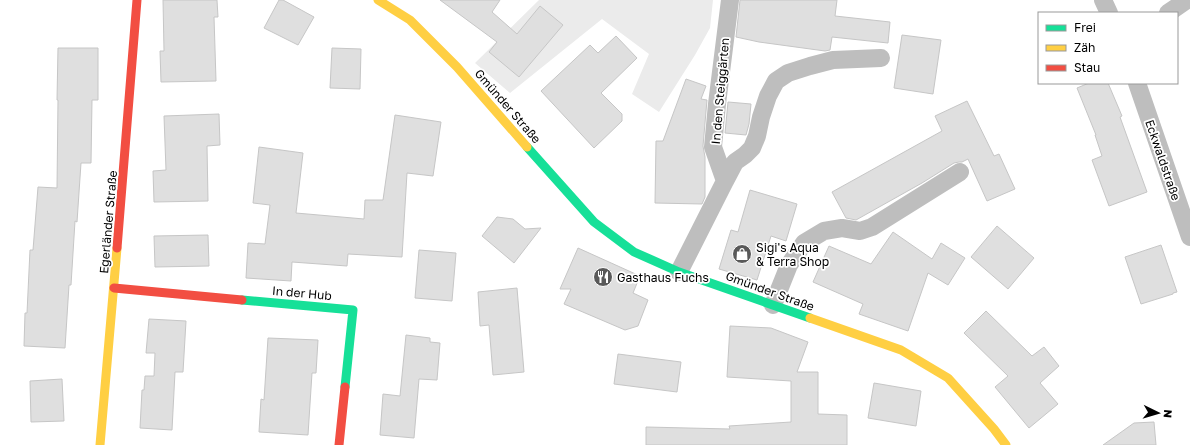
<svg xmlns="http://www.w3.org/2000/svg" width="1190" height="445" font-family="'Golos Text',sans-serif">
	<style>
		.green { fill: #ebebeb }
		.building { fill: #dfdfdf; stroke: #c6c6c6 }
		.lines { fill: none; stroke-linecap: round; stroke-linejoin: round }
		.street { stroke: #bebebe; stroke-width: 18 }
		.fast { stroke: #16e098; stroke-width: 9 }
		.slow { stroke: #ffcf43; stroke-width: 9 }
		.jam { stroke: #f24e42; stroke-width: 9 }
		.labels { text-anchor: middle; dominant-baseline: central; stroke-width: 3.5; stroke-linejoin: round; paint-order: stroke }
		.street-label { font-size: 12px; fill: #000; stroke: #fff }
		.poi-label { font-size: 12px; fill: #000; stroke: #fff; text-anchor: start }
	</style>
	<rect width="100%" height="100%" fill="#fff"/>
	<path class="green" d="M539,0H713L710,28L695,55L659,112L632,94L649,54L602,19L510,93L475,63Z"/>
	<path class="building" d="M163,0H217L218,17H214L216,81L161,82L160,51H164Z
		M279,0H283L314,17L298,45L264,28Z
		M440,0H500L492,12L517,34L540,6L563,25L519,77L489,52L497,42Z
		M740,0H837L835,16L890,22L888,43L832,37L830,50L825,51L759,42L736,37Z
		M902,35L941,40L933,94L894,88Z
		M616,36L637,58L601,93L622,114V121L594,148L541,91L590,45L598,53Z
		M58,48H98V100H92L91,163H81L77,222L75,221L71,285H69L65,348L24,346L25,313H27L30,250H33L38,187L57,188L58,100H57Z
		M332,48L361,49L360,89L330,88Z
		M686,79L706,86L701,99L707,100L703,146L705,157V197L702,204L655,203L656,141H663Z
		M1089,83H1108L1122,116L1120,117L1147,192L1109,206L1092,160L1102,156L1095,135H1096L1077,88Z
		M967,101L994,156L999,154L1015,189L987,201L968,159L962,162H959L954,163L922,183L856,220L846,218L832,192L942,131L935,116Z
		M728,102L751,104L749,124L746,135L725,133Z
		M219,114L220,145L207,146L208,201L154,202L153,171L166,170L164,116Z
		M395,115L441,122L433,176L407,173L402,257L348,254L347,266L292,262L291,281L246,278L248,243L265,244L270,205L253,203L259,147L303,153L296,213L364,219L365,200H383Z
		M750,190L797,204L786,241L771,236L757,280L719,269L731,230L738,232Z
		M497,217L513,219L525,229L541,228L514,263L482,236Z
		M997,226L1034,258L1008,289L971,257Z
		M893,232L932,259L941,243L965,258L948,285L928,273L908,331L859,314L863,304L813,282L829,246L871,264Z
		M208,235L209,266L155,267L154,236Z
		M1161,245L1177,292L1173,293V294L1141,304L1125,257Z
		M578,248L640,276L633,293L648,300L638,326L625,330L564,304L571,289H560Z
		M419,250L456,253L452,301L415,298Z
		M517,288L524,372L493,375L489,325L480,326L478,292Z
		M986,311L1032,356L1044,347L1059,366L1040,383L1058,404L1029,428L995,387L1008,376L964,333Z
		M149,319L186,321L183,372H175L172,430L140,428L142,390H144L145,376H154L155,353H146Z
		M730,326L771,328L808,342L797,372H818V414L847,415V445H646V427L730,429L729,426L791,422V381L727,377Z
		M406,335L430,338V342L440,343L437,380L419,379L414,438L380,435L383,394L400,396Z
		M268,338L318,340L316,373H312L308,435L259,432L261,399L264,400Z
		M618,354L681,362L677,392L614,384Z
		M62,379L64,421L31,422L30,381Z
		M874,383L921,391L916,426L868,418Z
		M1154,422L1156,445H1103L1134,423Z"/>
	<g class="lines">
		<path class="street" d="M1103,0L1109,13
			M1168,13L1187,0
			M1137,83L1190,237
			M725,181L735,162L745,155L752,148L757,136L761,117L768,96L776,81L788,73L810,66L833,60L881,58
			M679,272L725,181L713,147L717,104L730,0
			M773,305L789,265L804,243L824,231L842,228L860,231L872,227L960,172"/>
		<path class="fast" d="M527,147L594,222L634,252L679,272L810,318
			M242,300L353,310L345,387"/>
		<path class="slow" d="M378,0L410,20L457,67L527,147
			M810,318L901,350L948,378L994,429L1006,445
			M100,445L117,248"/>
		<path class="jam" d="M117,248L137,0
			M114,288L242,300
			M339,445L345,387"/>
	</g>
	<defs>
		<g id="shop-disc" transform="scale(1)"><circle r="9.5" fill="#595959" stroke="#fff"/><path d="M-5-2.5h2.3a2.7 3.5 0 0 1 5.4 0H5L5.5 6h-11ZM-1.5-2.5h3a1.5 2.3 0 0 0-3 0Z" fill="#fff"/></g>
		<g id="restaurant-disc" transform="scale(1)"><circle r="9.5" fill="#595959" stroke="#fff"/><path d="M-5-6h1v4h1v-4h1v4h1v-4h1v5L-1.5 .5V6h-2V.5L-5-1ZM5-6V6H3V1.5H1.5Q1.5-4 5-6Z" fill="#fff"/></g>
	</defs>
	<g fill-rule="evenodd">
		<use href="#shop-disc" x="742" y="254"/>
		<use href="#restaurant-disc" x="603" y="277"/>
	</g>
	<g class="labels">
		<g class="street-label">
			<text transform="translate(720 91) rotate(-85)">In den Steiggärten</text>
			<text transform="translate(508 106) rotate(49)">Gmünder Straße</text>
			<text transform="translate(1163 160) rotate(71)">Eckwaldstraße</text>
			<text transform="translate(108 222) rotate(-85)">Egerländer Straße</text>
			<text transform="translate(770 291) rotate(20)">Gmünder Straße</text>
			<text transform="translate(302 293) rotate(5)">In der Hub</text>
		</g>
		<g class="poi-label">
			<text x="756" y="247">Sigi's Aqua<tspan x="756" dy="14">&amp; Terra Shop</tspan></text>
			<text x="617" y="277">Gasthaus Fuchs</text>
		</g>
	</g>
	<rect x="1038" y="12" width="140" height="72" fill="#ffffff" stroke="#999999"/>
	<rect x="1046" y="25" width="20" height="6" fill="#16e098" stroke="#999999"/>
	<text x="1074" y="32" font-size="12" fill="#000000">Frei</text>
	<rect x="1046" y="45" width="20" height="6" fill="#ffcf43" stroke="#999999"/>
	<text x="1074" y="52" font-size="12" fill="#000000">Zäh</text>
	<rect x="1046" y="65" width="20" height="6" fill="#f24e42" stroke="#999999"/>
	<text x="1074" y="72" font-size="12" fill="#000000">Stau</text>
	<g transform="translate(1158 413) rotate(95)" stroke="#ffffff" stroke-width="3" paint-order="stroke">
	<path d="M0-3L7 15L0 10L-7 15Z" fill="#000000"/>
	<text y="-6" font-size="11" font-weight="bold" text-anchor="middle" fill="#000000">N</text>
	</g>
</svg>
